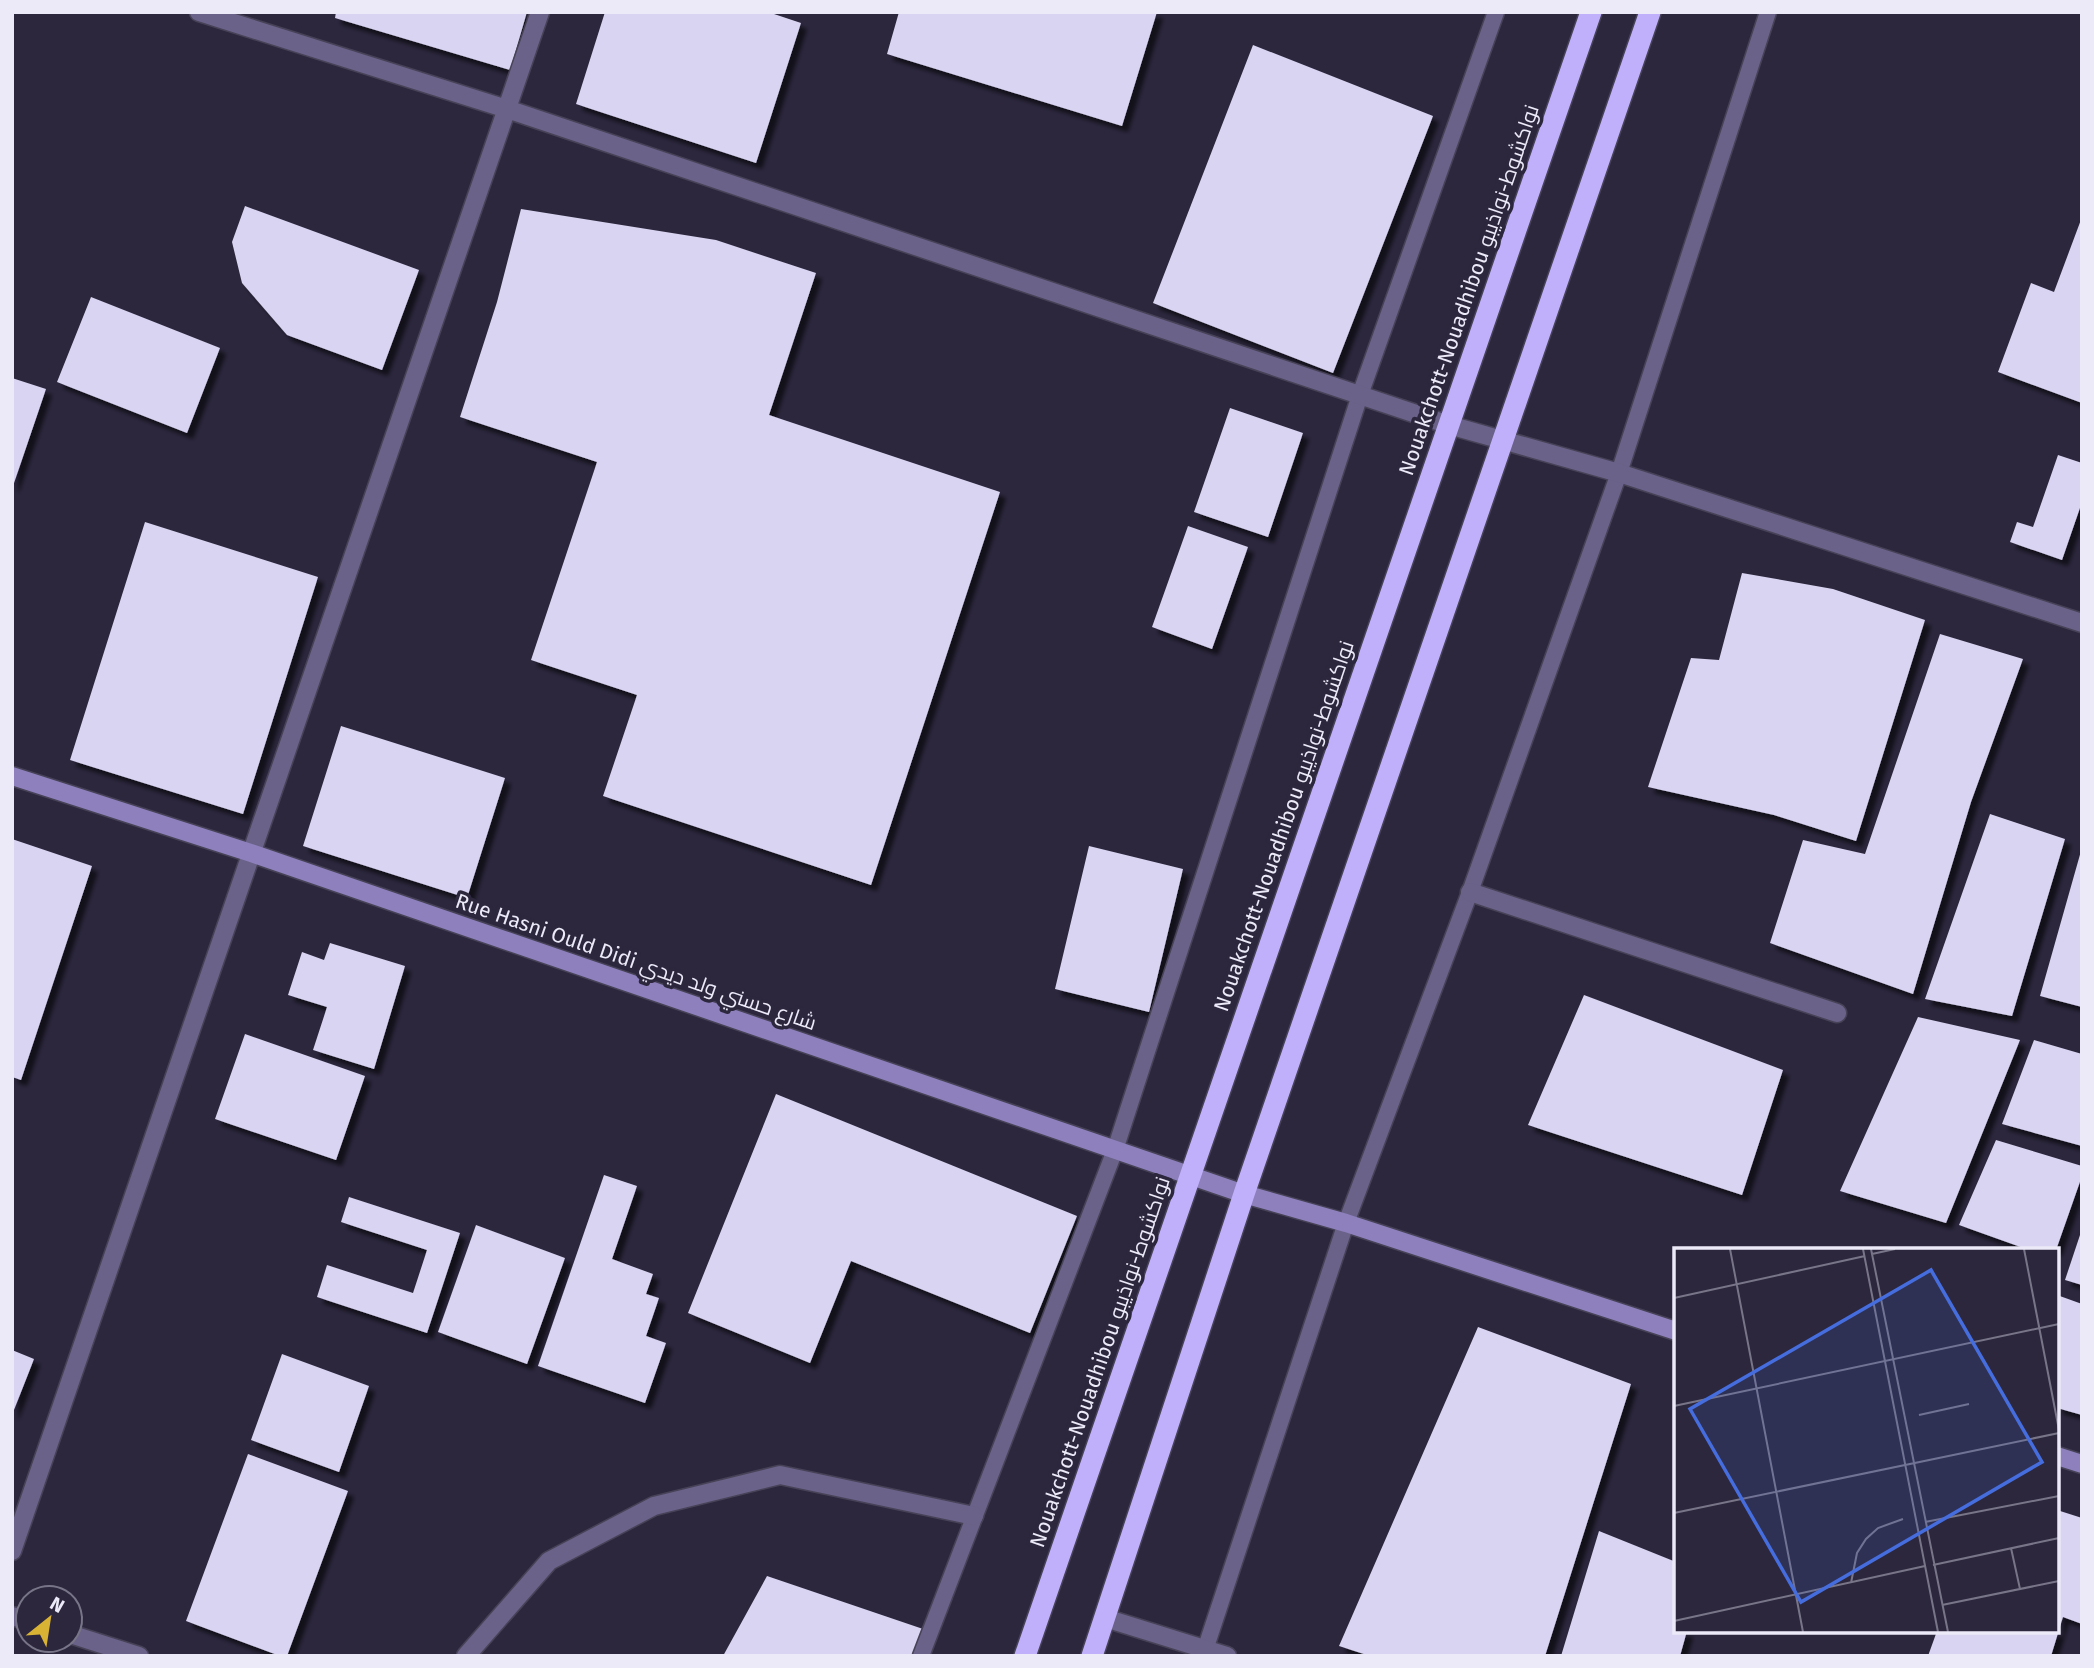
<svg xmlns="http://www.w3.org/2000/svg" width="2094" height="1668" font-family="'Fira Sans',Cairo,sans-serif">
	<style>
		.building { fill: #d9d4f1; filter: url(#shadow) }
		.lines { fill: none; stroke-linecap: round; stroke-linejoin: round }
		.lane-casing { stroke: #474257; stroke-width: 19 }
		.street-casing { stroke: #474257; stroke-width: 21 }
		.secondary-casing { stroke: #474257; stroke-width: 21 }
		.highway-casing { stroke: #474257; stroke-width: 24 }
		.lane { stroke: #6a6288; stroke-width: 16 }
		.street { stroke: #6a6288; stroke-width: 18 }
		.secondary { stroke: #8d80bc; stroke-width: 18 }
		.highway { stroke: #c0b0fb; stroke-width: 21 }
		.labels { text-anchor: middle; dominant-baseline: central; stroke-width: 7; stroke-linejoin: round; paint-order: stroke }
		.street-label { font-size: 21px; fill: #ece9f8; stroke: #2c273d }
		.inset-road { fill: none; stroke: #797588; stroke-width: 2 }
		.view { fill: #466dde; fill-opacity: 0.15; stroke: #466dde; stroke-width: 3.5 }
		.inset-edge { fill: none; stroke: #ece9f8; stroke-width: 3.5 }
	</style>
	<defs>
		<filter id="shadow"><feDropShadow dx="6" dy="6" stdDeviation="2" flood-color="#0009"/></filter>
	</defs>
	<rect width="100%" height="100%" fill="#2c273d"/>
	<path class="building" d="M336,12H527L510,70L335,18Z
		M605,12H768L801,23L756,163L576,104Z
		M899,12H1157L1122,126L887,54Z
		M1253,45L1433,116L1333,373L1153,303Z
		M245,206L419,270L382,370L287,335L242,283L232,242Z
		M521,209L716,240L816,273L769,415L1000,492L871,885L603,796L637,695L531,660L597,462L460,417L497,302Z
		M2082,217V403L1998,372L2031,283L2054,292Z
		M91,297L220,348L187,433L57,382Z
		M12,378L46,389L13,486H12Z
		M1230,408L1303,433L1268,537L1194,512Z
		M2058,455L2082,463V502L2062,560L2010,542L2017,522L2033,527Z
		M145,522L318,577L243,814L70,760Z
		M1188,526L1248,547L1212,649L1152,627Z
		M1742,573L1833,589L1925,620L1856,841L1774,815L1648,787L1691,658L1719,660Z
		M1940,634L2023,659L1971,802L1913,994L1770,943L1803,840L1865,854Z
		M341,726L505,778L467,898L303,846Z
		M1990,814L2065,839L2012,1016L1925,999Z
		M12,839L92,866L21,1080L12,1077Z
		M1089,846L1183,869L1149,1012L1055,989Z
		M2081,851H2082V1007L2040,996Z
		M330,943L405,966L374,1069L313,1050L327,1007L288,995L302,952L324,960Z
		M1584,995L1783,1070L1742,1195L1528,1125Z
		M1918,1017L2020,1040L1946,1223L1840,1191Z
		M245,1034L365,1076L336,1160L215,1119Z
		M2034,1040L2082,1054V1146L2002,1124Z
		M776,1094L1077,1216L1030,1333L851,1261L810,1363L688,1313Z
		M1996,1140L2082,1166V1176L2056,1250H2029L1959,1225Z
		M604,1175L637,1186L612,1259L653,1274L646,1294L659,1298L646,1336L666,1343L645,1403L538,1366Z
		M349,1197L460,1233L427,1333L317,1297L327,1265L413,1293L427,1250L341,1222Z
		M476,1225L565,1258L527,1364L438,1332Z
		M2081,1232L2082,1233V1285L2065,1280Z
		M2057,1295L2082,1304V1415L2057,1408Z
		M1478,1327L1631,1384L1545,1656H1370L1339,1646Z
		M12,1350L34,1359L12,1415Z
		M282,1354L369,1386L339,1472L251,1440Z
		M248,1454L348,1491L287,1656H280L186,1621Z
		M2057,1510L2082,1518V1624L2063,1617L2051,1656H1928L1937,1631H2057Z
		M1599,1531L1676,1562V1631H1687L1680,1656H1561Z
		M767,1576L926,1630L917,1656H723Z"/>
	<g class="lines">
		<g class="lane-casing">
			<path id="lane" d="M921,1656L1115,1150L1360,395L1496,12
				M1203,1656L1346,1223L1470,892L1619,473L1768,12"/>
		</g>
		<g class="street-casing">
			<path id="street" d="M199,12L507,109L1449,425L1619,473L2082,623
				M1470,892L1837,1013
				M12,1551L540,12
				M12,1616L28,1621
				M1105,1618L1227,1656
				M70,1634L139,1656
				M466,1656L549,1561L654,1506L780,1475L974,1516"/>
		</g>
		<g class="secondary-casing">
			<path id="secondary" d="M12,776L251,853L1244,1194L1346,1223L1676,1331
				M2057,1456L2082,1464"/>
		</g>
		<g class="highway-casing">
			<path id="highway" d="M1025,1656L1591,12
				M1092,1656L1244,1194L1650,12"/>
		</g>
		<use href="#lane" class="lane"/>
		<use href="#street" class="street"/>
		<use href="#secondary" class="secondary"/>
		<use href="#highway" class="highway"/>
	</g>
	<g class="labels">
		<g class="street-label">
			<text transform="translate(1469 290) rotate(-71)">Nouakchott-Nouadhibou نواكشوط-نواذيبو</text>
			<text transform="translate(1284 826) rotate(-71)">Nouakchott-Nouadhibou نواكشوط-نواذيبو</text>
			<text transform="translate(636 962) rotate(19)">Rue Hasni Ould Didi شارع حسني ولد ديدي</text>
			<text transform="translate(1100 1362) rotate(-71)">Nouakchott-Nouadhibou نواكشوط-نواذيبو</text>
		</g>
	</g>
	<g transform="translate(1674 1248)">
		<rect width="385" height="385" fill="#2c273d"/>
		<path class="inset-road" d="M56,1L129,384M189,1L264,384M197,1L274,384M350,1L385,182M198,6L221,1M0,50L191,8M0,158L385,76M245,167L295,156M0,265L385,185M251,274L385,248M337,300L346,341M259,317L385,290M177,335L183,305L192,291L204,280L229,271M268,357L385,333M0,373L251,318"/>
		<path class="view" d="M257,22L368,214L127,354L16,161Z"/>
		<rect width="385" height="385" class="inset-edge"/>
	</g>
	<rect width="2094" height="1668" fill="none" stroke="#ece9f8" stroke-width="28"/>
	<g transform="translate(49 1619) rotate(30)"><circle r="33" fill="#2c273d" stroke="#797588" stroke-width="2"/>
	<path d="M0-5L12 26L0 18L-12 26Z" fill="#d9b334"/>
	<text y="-10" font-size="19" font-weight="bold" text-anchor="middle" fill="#ece9f8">N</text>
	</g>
</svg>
